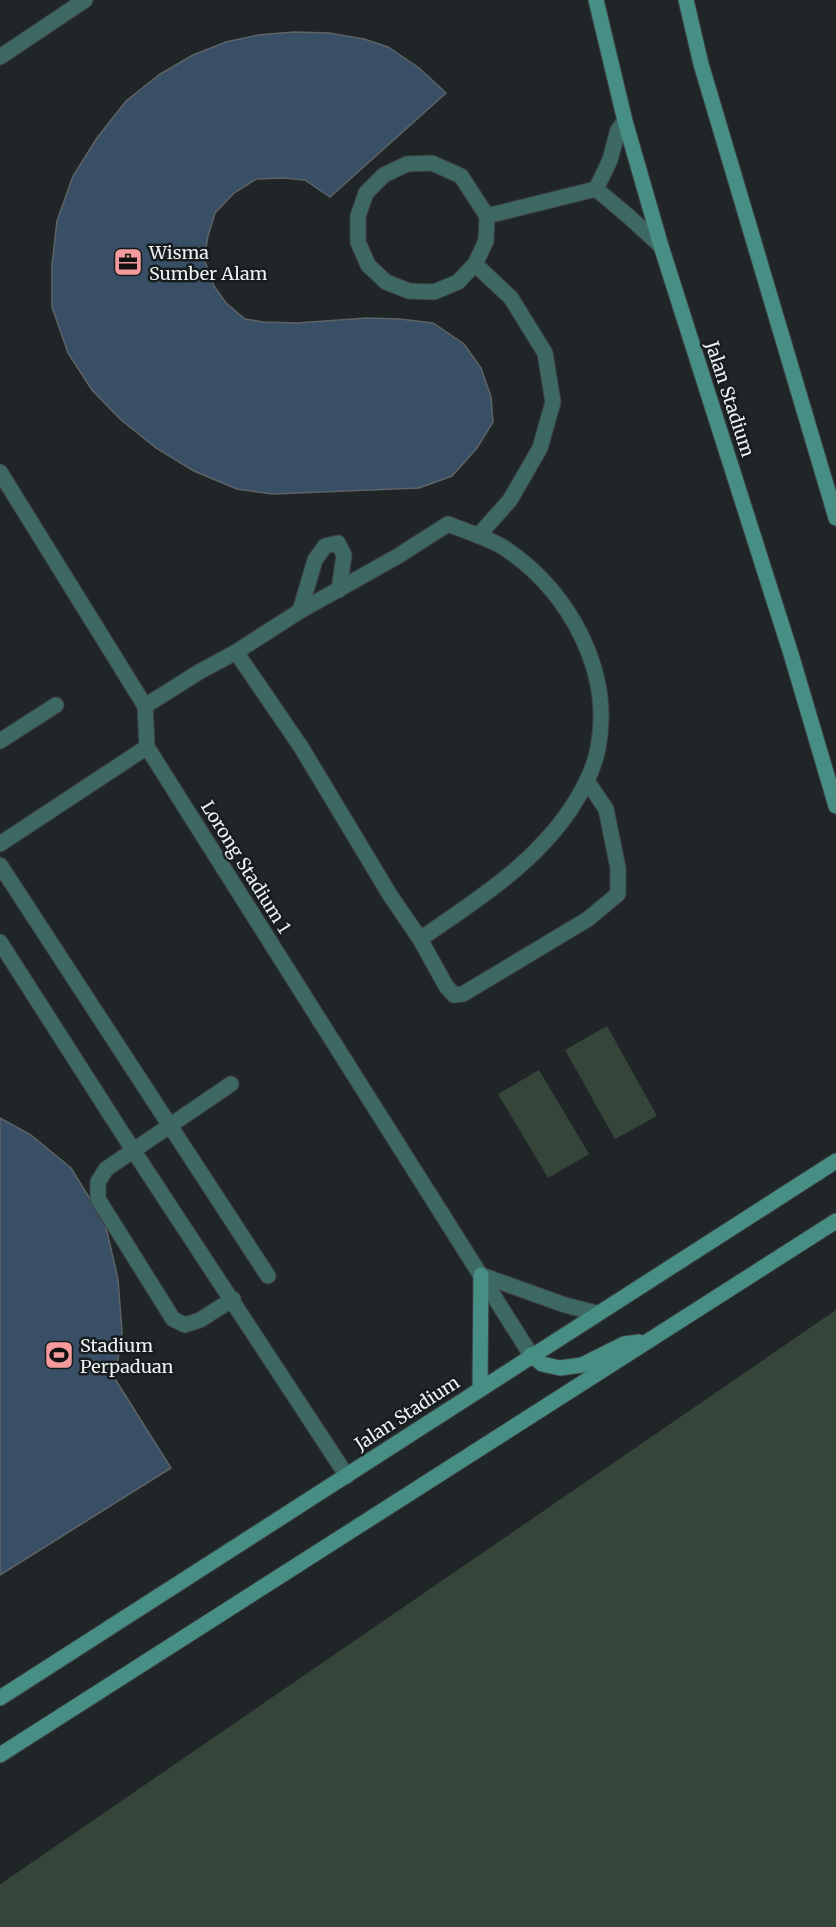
<svg xmlns="http://www.w3.org/2000/svg" width="836" height="1927" font-family="Merriweather,serif">
	<style>
		.green { fill: #354539 }
		.building { fill: #384f66; stroke: #5e6367; stroke-width: 1.5 }
		.lines { fill: none; stroke-linecap: round; stroke-linejoin: round }
		.lane-casing { stroke: #3d4244; stroke-width: 17 }
		.street-casing { stroke: #3d4244; stroke-width: 17 }
		.secondary-casing { stroke: #3d4244; stroke-width: 17 }
		.lane { stroke: #3e6863; stroke-width: 15 }
		.street { stroke: #3e6863; stroke-width: 15 }
		.secondary { stroke: #478e85; stroke-width: 15 }
		.labels { text-anchor: middle; dominant-baseline: central; stroke-width: 5; stroke-linejoin: round; paint-order: stroke }
		.poi-label { font-size: 18px; fill: #edf1f2; stroke: #171d1e; text-anchor: start }
		.street-label { font-size: 18px; fill: #edf1f2; stroke: #171d1e }
	</style>
	<rect width="100%" height="100%" fill="#202628"/>
	<path class="green" d="M607,1026L657,1116L615,1139L565,1050Z
		M539,1070L589,1154L548,1178L498,1094Z
		M836,1310V1927H0V1885L2,1883Z"/>
	<path class="building" d="M294,32L329,33L364,39L388,47L419,68L446,93L330,197L305,180L283,178L256,179L234,193L215,213L208,236L204,259L214,286L226,303L245,319L264,322L297,323L367,318L400,319L433,323L464,344L481,368L491,397L493,422L477,448L452,476L419,488L272,494L237,489L194,471L156,448L120,419L92,390L68,353L52,307V265L57,221L73,176L97,138L126,101L160,74L193,55L226,42L258,35Z
		M0,1118L31,1135L71,1168L105,1223L118,1279L122,1332L115,1379L171,1468L0,1575Z"/>
	<g class="lines">
		<g class="lane-casing">
			<path id="lane" d="M0,57L85,0
				M432,163L461,176L487,216L486,241L475,264L458,282L434,292L409,291L386,282L368,265L358,242V216L366,193L384,175L407,164Z
				M596,189L627,215L661,246
				M596,189L610,160L618,130L625,121
				M487,216L596,189
				M475,264L511,298L545,353L553,402L540,448L510,500L478,536
				M300,611L315,560L325,546L338,543L344,555L339,590
				M236,652L301,747L390,895L420,939
				M145,706L199,672L236,652L300,611L398,556L448,524C467,532 490,538 506,549C569,592 613,671 598,748C594,770 582,792 570,810C533,865 474,902 420,939L446,986L454,995L463,994L588,919L618,894V868L606,809L587,781
				M0,741L56,705
				M0,844L147,747
				M0,865L268,1276
				M0,942L133,1150L347,1476
				M231,1084L106,1169L98,1182V1199L173,1319L185,1325L200,1320L233,1299"/>
		</g>
		<g class="street-casing">
			<path id="street" d="M0,472L145,706L147,747L531,1355
				M481,1275L565,1305L597,1313"/>
		</g>
		<g class="secondary-casing">
			<path id="secondary" d="M596,0L625,121L661,246L791,654L836,806
				M686,0L701,64L836,518
				M531,1355L542,1364L560,1368L582,1365L624,1344L639,1342
				M480,1389L481,1275
				M0,1698L836,1161
				M0,1755L836,1221"/>
		</g>
		<use href="#lane" class="lane"/>
		<use href="#street" class="street"/>
		<use href="#secondary" class="secondary"/>
	</g>
	<defs>
		<g id="office-square" transform="scale(1.5)"><rect x="-9" y="-9" width="18" height="18" rx="4" fill="#f59b9d" stroke="#171d1e"/><path d="M-6-3h4V-5.5h4V-3h4V5H-6ZM-1-4.5V-3h2v-1.5ZM-6 0V1H6V0Z" fill="#111"/></g>
		<g id="stadium-square" transform="scale(1.5)"><rect x="-9" y="-9" width="18" height="18" rx="4" fill="#f59b9d" stroke="#171d1e"/><path d="M0-5a6.5 5 0 1 0 0 10a6.5 5 0 1 0 0-10ZM-3.5-1.8h7v3.6h-7Z" fill="#111"/></g>
	</defs>
	<g fill-rule="evenodd">
		<use href="#office-square" x="128" y="262"/>
		<use href="#stadium-square" x="59" y="1355"/>
	</g>
	<g class="labels">
		<g class="poi-label">
			<text x="149" y="252">Wisma<tspan x="149" dy="21">Sumber Alam</tspan></text>
			<text x="80" y="1345">Stadium<tspan x="80" dy="21">Perpaduan</tspan></text>
		</g>
		<g class="street-label">
			<text transform="translate(730 399) rotate(72)">Jalan Stadium</text>
			<text transform="translate(246 867) rotate(58)">Lorong Stadium 1</text>
			<text transform="translate(407 1413) rotate(-33)">Jalan Stadium</text>
		</g>
	</g>
</svg>
